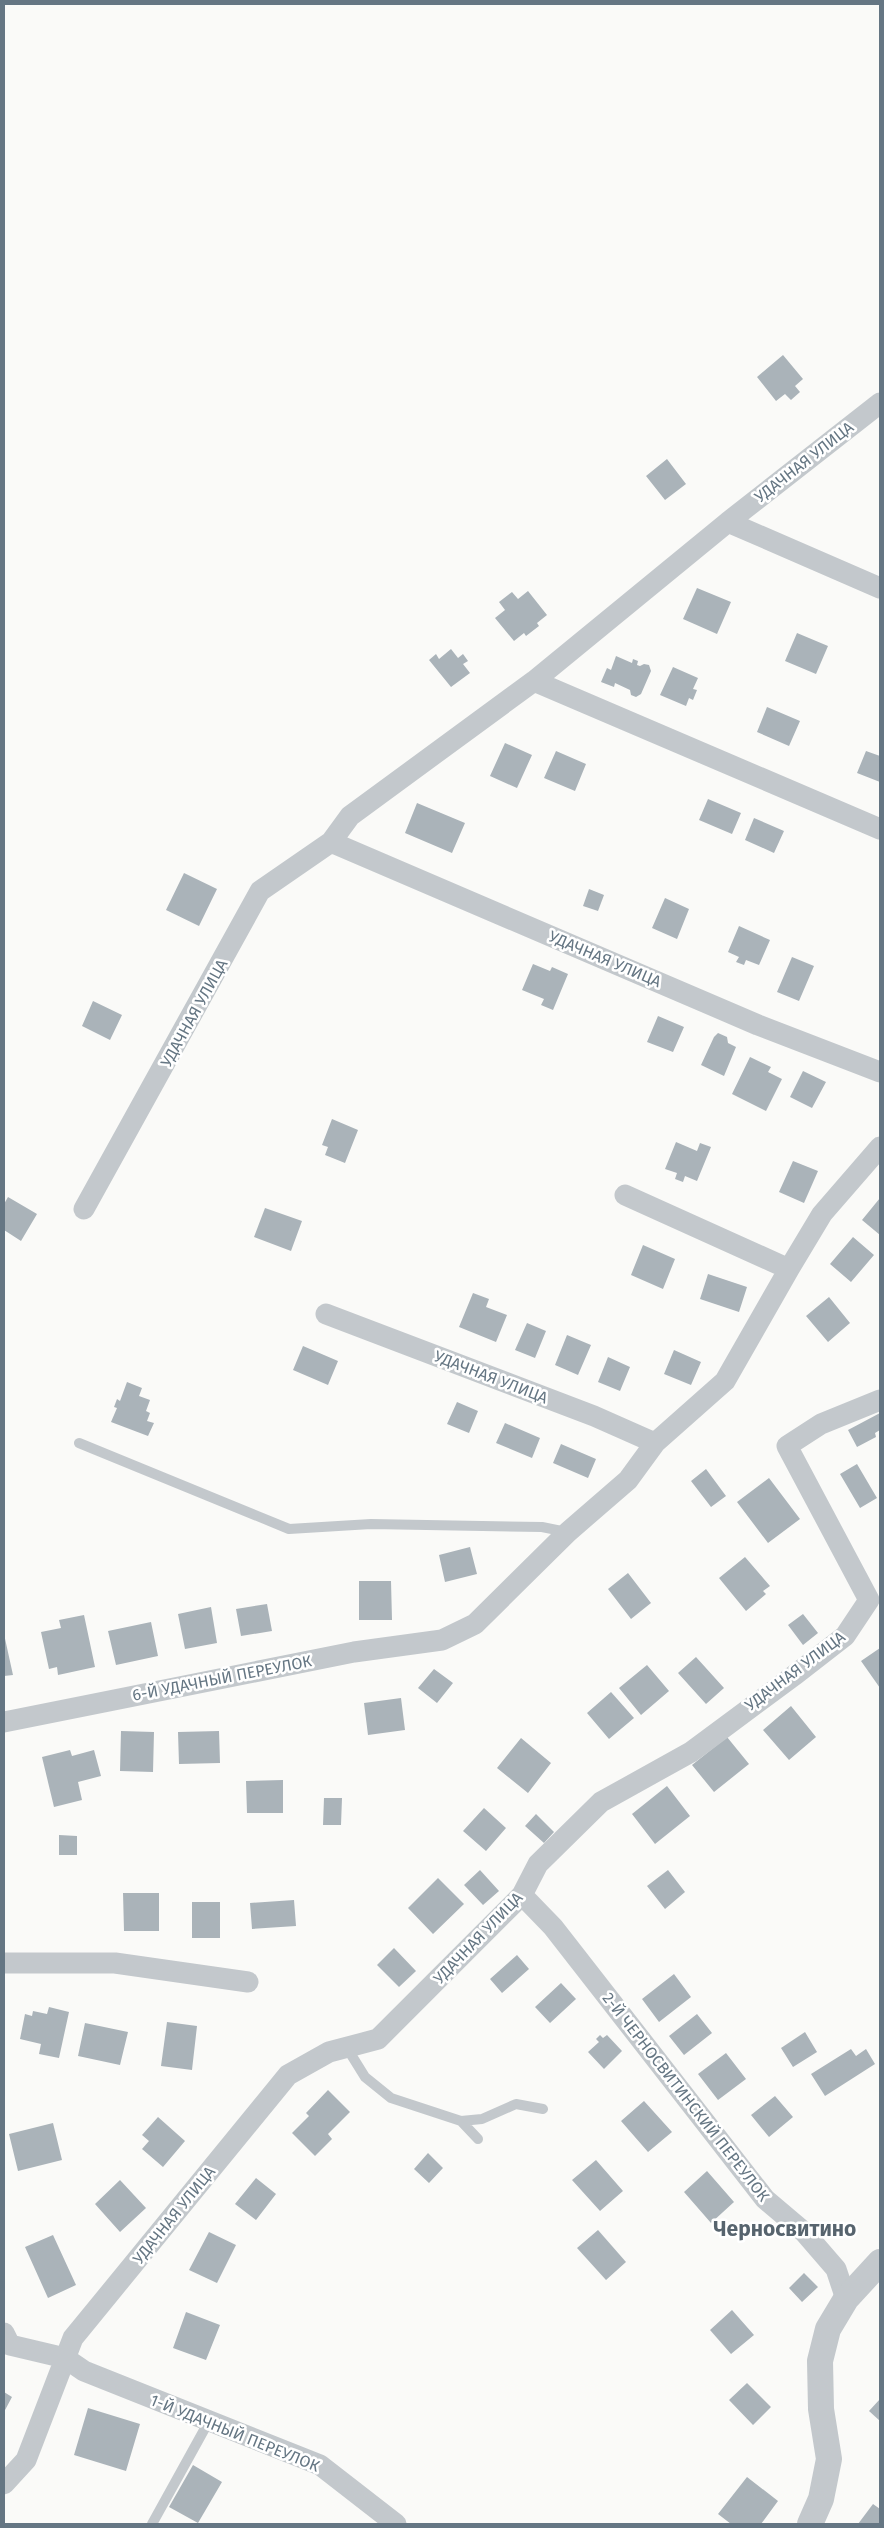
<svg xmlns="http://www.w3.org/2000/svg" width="884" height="2528" font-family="'Fira Sans',sans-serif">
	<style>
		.building { fill: #aab3b9 }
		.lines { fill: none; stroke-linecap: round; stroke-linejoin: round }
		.service { stroke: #c3c8cc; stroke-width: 10 }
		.minor { stroke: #c3c8cc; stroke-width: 21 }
		.tertiary { stroke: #c3c8cc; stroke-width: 26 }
		.labels { text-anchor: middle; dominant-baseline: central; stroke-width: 5; stroke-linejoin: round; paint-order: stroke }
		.street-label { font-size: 16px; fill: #657683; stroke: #fff }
		.district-label { font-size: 21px; font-weight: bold; fill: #57646e; stroke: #fff }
	</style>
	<rect width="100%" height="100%" fill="#fafaf8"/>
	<path class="building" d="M783,355L803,379L795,386L800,392L791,400L785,394L776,401L757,377Z
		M667,459L686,484L665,500L646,476Z
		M697,588L731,602L717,634L683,619Z
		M528,591L547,615L537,623L539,626L526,636L524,633L514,641L495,618L505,610L499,602L512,592L518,599Z
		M797,633L828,646L816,674L785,661Z
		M451,649L458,658L463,654L468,661L463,664L470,673L451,687L429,660L436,654L439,659Z
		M616,656L632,663L633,659L638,661L637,665L640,666L644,664L649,665L651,671L641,694L636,697L631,695L630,690L615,683L614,687L601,682L607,668L611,670Z
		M673,667L698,678L693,689L697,690L693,700L689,698L686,706L660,695Z
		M767,707L800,721L789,746L757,732Z
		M505,743L532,755L517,788L490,776Z
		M556,751L586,764L575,791L544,778Z
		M866,751L880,756V782L857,773Z
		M708,799L741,813L732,834L699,820Z
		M417,803L465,823L452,853L405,833Z
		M754,818L784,831L774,853L745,840Z
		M184,873L217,889L199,926L166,910Z
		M589,889L604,895L598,911L583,906Z
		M665,898L689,909L677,939L652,928Z
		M739,926L770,940L759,965L746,960L744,965L736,962L739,957L728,952Z
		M792,957L814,966L799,1001L777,992Z
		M533,964L550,971L552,967L568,974L553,1010L541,1005L544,999L522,990Z
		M93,1001L122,1015L110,1040L82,1026Z
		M658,1016L684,1027L673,1052L647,1042Z
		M718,1033L727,1037L728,1043L736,1047L724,1076L701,1065L714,1037Z
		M750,1057L771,1067L768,1072L782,1079L766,1111L732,1094Z
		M803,1071L826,1082L812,1108L790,1097Z
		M332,1119L358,1130L345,1163L325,1155L328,1147L322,1145Z
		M676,1142L697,1151L700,1143L711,1147L697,1181L685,1176L683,1182L675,1179L677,1173L665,1169Z
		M793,1161L818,1171L804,1203L779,1192Z
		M8,1197L37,1214L21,1241L4,1230V1204Z
		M880,1198V1235L862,1220Z
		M265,1208L302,1221L291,1251L254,1237Z
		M853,1237L874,1255L851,1282L830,1264Z
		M643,1245L675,1259L663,1289L631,1275Z
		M708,1274L747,1287L739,1312L700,1299Z
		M473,1293L489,1299L486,1307L507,1315L496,1342L459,1327Z
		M829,1297L850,1323L828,1342L806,1316Z
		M527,1323L546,1331L535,1358L515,1350Z
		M567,1335L591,1345L578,1375L555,1365Z
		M303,1346L338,1361L328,1385L293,1370Z
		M674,1350L701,1362L691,1385L664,1374Z
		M608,1357L630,1367L620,1391L598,1382Z
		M127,1382L142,1388L139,1396L150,1400L146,1411L150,1413L147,1421L154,1423L148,1436L111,1422L117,1408L114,1407L117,1399L120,1401Z
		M457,1402L478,1411L469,1433L447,1424Z
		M880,1413V1430L875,1433L876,1437L857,1447L848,1430Z
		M505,1423L540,1438L532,1458L496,1443Z
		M561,1444L596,1459L588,1478L553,1463Z
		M857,1464L877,1498L860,1508L840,1474Z
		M706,1469L726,1496L711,1507L691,1481Z
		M769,1478L800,1519L768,1543L737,1502Z
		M470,1547L477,1574L445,1582L439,1555Z
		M745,1557L770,1586L763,1591L766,1594L746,1611L719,1578Z
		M628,1573L651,1603L631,1619L608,1589Z
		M359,1581H391L392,1620H359Z
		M267,1604L272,1631L241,1636L236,1609Z
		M211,1607L217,1643L185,1649L178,1614Z
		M803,1614L818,1633L803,1645L788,1625Z
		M84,1615L95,1667L58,1675L57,1667L49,1669L41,1632L61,1628L59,1620Z
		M151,1622L158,1656L116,1665L108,1631Z
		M4,1634L13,1675L4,1676Z
		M880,1648V1688L861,1661Z
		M696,1657L724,1688L706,1704L678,1673Z
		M647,1665L669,1691L641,1715L619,1688Z
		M434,1669L453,1683L437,1703L418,1688Z
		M611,1692L634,1718L609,1739L587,1713Z
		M401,1698L405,1730L368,1735L364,1703Z
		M791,1706L816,1737L789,1760L763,1730Z
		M121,1731L154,1732L153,1772L120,1771Z
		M219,1731L220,1763L179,1764L178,1732Z
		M727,1737L749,1764L714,1792L692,1765Z
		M521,1738L551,1763L528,1793L497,1768Z
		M70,1750L72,1756L94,1750L101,1776L78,1782L82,1800L54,1807L42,1757Z
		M283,1780V1813H247L246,1781Z
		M667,1786L690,1816L655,1844L632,1814Z
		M324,1798H342L341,1825H323Z
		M484,1808L506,1828L486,1851L463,1831Z
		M536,1814L554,1832L544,1843L525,1826Z
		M59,1835L77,1836V1855H59Z
		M480,1870L499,1891L483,1905L464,1885Z
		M668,1870L685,1892L665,1909L647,1886Z
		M438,1878L464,1904L433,1934L408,1908Z
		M123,1893H159V1931H124Z
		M294,1900L296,1926L252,1929L250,1903Z
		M192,1902H220V1938H192Z
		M394,1948L416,1971L399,1987L377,1965Z
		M517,1955L529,1969L502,1993L490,1979Z
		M674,1974L691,1997L659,2022L642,1999Z
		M561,1983L576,1999L550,2023L535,2007Z
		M49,2007L69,2012L59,2058L39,2054L41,2044L20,2039L25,2014L32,2016L33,2011L47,2014Z
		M697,2014L712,2033L684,2055L669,2036Z
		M167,2022L197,2026L192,2070L161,2066Z
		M85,2023L128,2032L120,2065L78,2056Z
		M805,2032L817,2052L793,2067L781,2048Z
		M600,2035L603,2038L607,2035L622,2051L604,2069L588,2052L599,2042L596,2039Z
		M851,2049L856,2056L866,2049L875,2064L825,2096L811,2074Z
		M726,2053L746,2079L718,2100L698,2074Z
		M328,2090L350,2112L328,2134L332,2139L315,2156L292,2133L309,2116L306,2113Z
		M775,2096L793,2117L769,2137L751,2115Z
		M644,2101L672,2132L648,2152L621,2121Z
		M158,2117L185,2141L163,2167L142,2149L149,2141L142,2135Z
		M53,2123L62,2160L18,2171L9,2134Z
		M428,2153L443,2168L429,2183L414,2169Z
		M596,2160L623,2191L600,2211L572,2180Z
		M707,2171L734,2202L711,2223L684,2192Z
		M256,2178L276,2194L256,2220L235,2204Z
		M120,2180L146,2208L120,2232L95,2204Z
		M598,2230L626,2262L606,2280L577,2248Z
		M209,2232L236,2245L217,2283L189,2270Z
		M53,2235L76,2285L48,2298L25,2247Z
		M804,2273L818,2287L802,2302L789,2288Z
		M732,2310L754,2335L731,2354L710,2330Z
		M186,2312L220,2325L206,2360L173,2348Z
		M747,2383L771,2407L753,2425L729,2400Z
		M4,2392L12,2397L4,2412Z
		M880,2399V2421L869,2411Z
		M88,2408L140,2424L126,2471L74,2455Z
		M193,2465L222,2482L198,2523L169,2507Z
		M747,2477L778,2501L761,2524H731L718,2514Z
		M873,2504L880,2509V2524H858Z"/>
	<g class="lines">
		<path class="service" d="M79,1443L289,1529L371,1524L542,1527L567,1532
			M347,2048L365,2077L391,2098L461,2121L478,2139
			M461,2121L482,2119L516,2104L543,2109
			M152,2524L209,2421"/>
		<path class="minor" d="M728,522L880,588
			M534,681L880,829
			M331,842L758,1025L880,1072
			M625,1195L789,1269
			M84,1209L260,891L331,842L350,816L534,681L728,522L880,403
			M326,1314L594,1416L655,1443
			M4,1722L354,1652L442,1640L475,1624L568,1532L628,1480L655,1443L725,1381L789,1269L822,1214L880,1147
			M522,1895L553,1927L765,2199L804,2232L836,2269L846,2299
			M4,1963H115L248,1982
			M4,2333L10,2345L65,2358L84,2371L320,2465L396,2524
			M4,2484L26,2460L73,2338L288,2075L329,2052L378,2039L522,1895L538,1864L601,1802L691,1752L796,1674L845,1636L869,1600L787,1446L821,1424L880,1400"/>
		<path class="tertiary" d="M810,2524L821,2499L829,2459L821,2409L820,2361L828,2329L846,2299L880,2262"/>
	</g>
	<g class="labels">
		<g class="street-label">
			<text transform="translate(804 462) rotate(-38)">УДАЧНАЯ УЛИЦА</text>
			<text transform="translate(605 959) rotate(23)">УДАЧНАЯ УЛИЦА</text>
			<text transform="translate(194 1013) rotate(-61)">УДАЧНАЯ УЛИЦА</text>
			<text transform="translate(491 1377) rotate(21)">УДАЧНАЯ УЛИЦА</text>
			<text transform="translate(795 1671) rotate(-37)">УДАЧНАЯ УЛИЦА</text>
			<text transform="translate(222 1678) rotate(-11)">6-Й УДАЧНЫЙ ПЕРЕУЛОК</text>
			<text transform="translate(478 1938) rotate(-46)">УДАЧНАЯ УЛИЦА</text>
			<text transform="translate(686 2097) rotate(52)">2-Й ЧЕРНОСВИТИНСКИЙ ПЕРЕУЛОК</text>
			<text transform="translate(174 2215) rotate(-51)">УДАЧНАЯ УЛИЦА</text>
			<text transform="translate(235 2433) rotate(22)">1-Й УДАЧНЫЙ ПЕРЕУЛОК</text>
		</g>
		<g class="district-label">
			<text x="785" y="2229">Черносвитино</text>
		</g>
	</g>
	<rect width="884" height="2528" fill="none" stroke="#657683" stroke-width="10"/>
</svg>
